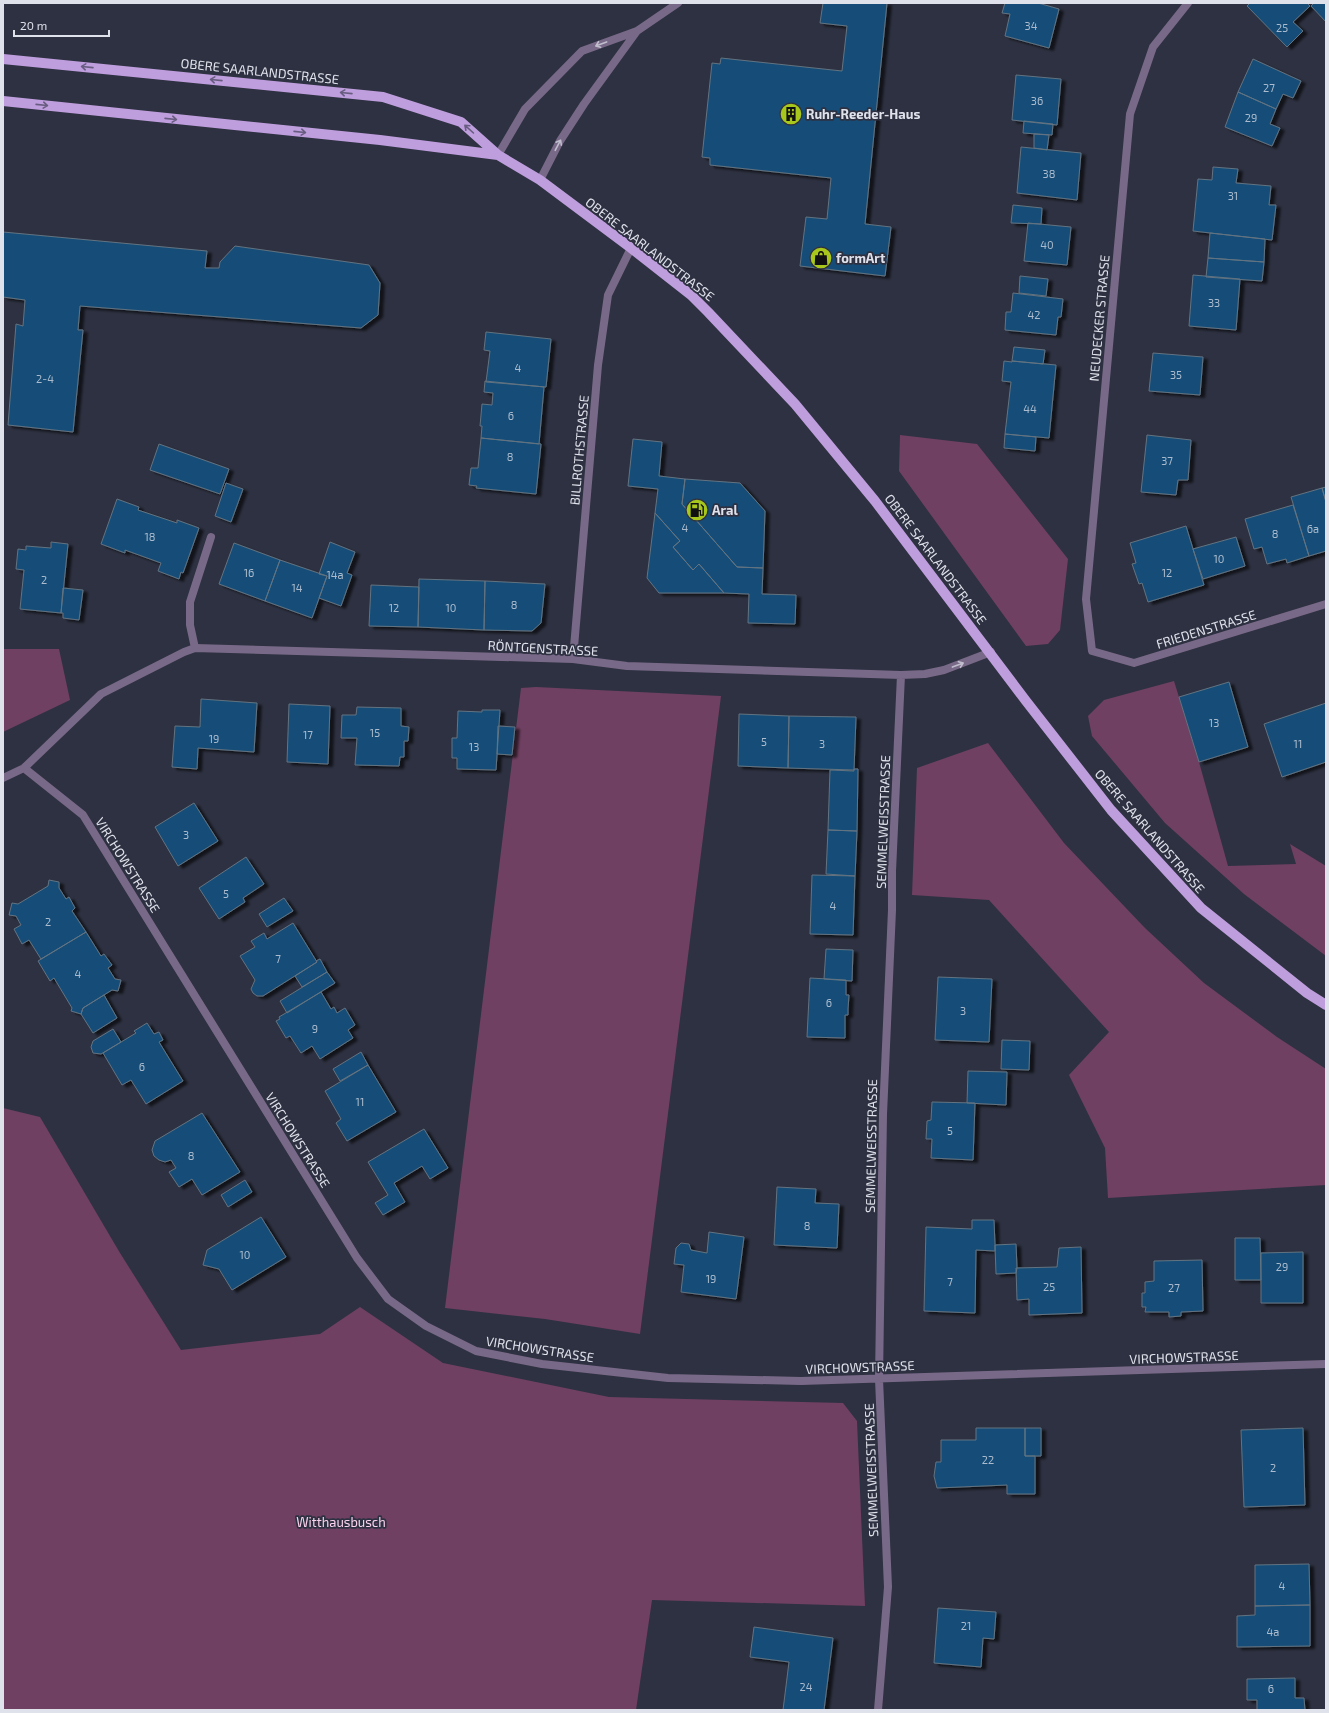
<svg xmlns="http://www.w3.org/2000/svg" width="1329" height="1713" font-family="'Exo 2',sans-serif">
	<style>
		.green { fill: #6f4061 }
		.building { fill: #154e78; stroke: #637381; filter: url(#shadow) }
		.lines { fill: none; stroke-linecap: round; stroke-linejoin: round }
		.lane { stroke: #796988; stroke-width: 8 }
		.street { stroke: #796988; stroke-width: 8 }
		.primary { stroke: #bf9ede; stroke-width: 10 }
		.oneway { stroke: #c0bdcd }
		.oneway2 { stroke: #685d80 }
		.labels { text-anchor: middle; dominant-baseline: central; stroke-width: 3.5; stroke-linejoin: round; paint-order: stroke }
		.number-label { font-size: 11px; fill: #acbcce }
		.street-label { font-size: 13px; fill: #dfe1eb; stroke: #2e3141 }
		.poi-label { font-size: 13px; font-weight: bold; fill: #dfe1eb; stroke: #2e3141; text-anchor: start }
		.park-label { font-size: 13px; fill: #fcd3ee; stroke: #2e3141 }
	</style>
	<defs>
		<filter id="shadow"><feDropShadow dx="4.5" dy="2.5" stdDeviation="1" flood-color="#0009"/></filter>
	</defs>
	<rect width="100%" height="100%" fill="#2e3141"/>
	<path class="green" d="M900,435L977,444L1068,559L1060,630L1048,644L1026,646L899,471Z
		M3,649H59L70,700L3,732Z
		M1174,681L1199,762L1228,866L1296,864L1290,844L1326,866V956L1244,894L1165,823L1092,736L1088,716L1104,700Z
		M536,687L721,696L640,1334L545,1319L445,1308L521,688Z
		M988,743L1064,843L1145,928L1204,983L1277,1037L1326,1069V1185L1108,1198L1105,1148L1069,1075L1109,1032L989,900L912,895L917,768Z
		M3,1108L40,1117L120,1253L181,1350L320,1334L360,1307L443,1363L609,1397L843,1403L857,1421L865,1606L652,1600L636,1710H3Z"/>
	<path class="building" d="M823,3H887L865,224L891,227L885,276L800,266L806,217L827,219L831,178L710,165V158L702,157L712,63L720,64L721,58L842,71L847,26L820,23Z
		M1005,3H1038L1059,9L1049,48L1005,36L1010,14L1002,13Z
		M1250,3H1307L1310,6L1293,22L1303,31L1287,47L1247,6Z
		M1314,3H1326V22L1311,6Z
		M1253,59L1301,81L1293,98L1283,94L1276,109L1238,92Z
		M1016,75L1061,79L1057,125L1012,120Z
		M1238,92L1276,109L1270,124L1280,128L1272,146L1225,127Z
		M1024,121L1053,124L1052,135L1023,133Z
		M1034,134L1049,135L1047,150L1034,148Z
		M1021,147L1081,153L1077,200L1017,193Z
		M1213,167L1238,169L1236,183L1271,186L1269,205H1276L1272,240L1193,231L1198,179L1212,180Z
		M1013,205L1042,208L1041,224L1011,223Z
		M1028,223L1071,227L1067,265L1024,261Z
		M3,232L207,251L205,268H219L220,262L235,246L369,265L380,283L378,315L361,328L80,306L78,330H83L73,432L8,425L16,324L23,326L25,300L3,297Z
		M1210,233L1265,239L1264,262L1208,258Z
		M1208,258L1264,262L1262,281L1206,277Z
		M1193,275L1240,279L1236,330L1189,326Z
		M1020,276L1048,279L1046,296L1019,293Z
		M1013,293L1063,299L1061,317H1058L1056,335L1005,330L1006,312H1011Z
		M486,332L551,339L546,387L486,382L490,351L484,350Z
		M1014,347L1045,350L1043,364L1012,361Z
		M1153,353L1203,357L1200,395L1149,391Z
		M1004,361L1012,362V361L1056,365L1049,438L1005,434L1011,382L1002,381Z
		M485,381L544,387L539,444L481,438L482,426H480L482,404L492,405L493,393L484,392Z
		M1005,434L1036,437L1035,451L1004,448Z
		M1147,435L1191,440L1188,480H1178L1176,495L1141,492Z
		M481,438L541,444L536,494L476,488L477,486L469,485L471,468H478Z
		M633,439L662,442L659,476L685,479L682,504L737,567L763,568L762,594L796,595L795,624L748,623L749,594L724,593L699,564L693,570L673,547L680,541L655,513L658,489L628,486Z
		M159,444L229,469L220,494L150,470Z
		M685,479L740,483L765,511L763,568L737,567L682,504Z
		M226,483L243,489L231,522L215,516Z
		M1326,487V502L1322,488Z
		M1322,488L1326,502V551L1309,556L1291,497Z
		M117,499L139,507L138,510L177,523V520L199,528L183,573L181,572L179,579L158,571L161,563L125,550V553L101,544Z
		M1293,505L1309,556L1287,563L1286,559L1267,564L1262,547L1254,549L1245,519Z
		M655,513L680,541L673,547L693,570L699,564L724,593H659L647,578Z
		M1186,526L1204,585L1148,602L1142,583L1139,584L1132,564L1136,563L1130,543Z
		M1236,537L1245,566L1203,579L1193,549Z
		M51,542L68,544L61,613L20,609L24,570L16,569L18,549L26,550V546L51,548Z
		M330,542L355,552L347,573L352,575L341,606L319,598L327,576L319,574Z
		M234,543L280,560L265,601L219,584Z
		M280,560L327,576L312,618L265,601Z
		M419,579L485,581L484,630L418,627Z
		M485,581L545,584L541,623L532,631L484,630Z
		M371,585L419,587L418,627L369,626Z
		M63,588L83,590L79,620L63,618V613H61Z
		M1229,682L1248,747L1199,762L1179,697Z
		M201,699L257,703L254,752L198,748L197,769L172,767L175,726L200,727Z
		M1326,703V762L1282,777L1264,724Z
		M289,704L330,706L328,764L287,762Z
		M357,707L401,708V726L409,727L408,741H404V757H400L399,766L355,765L357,738H341L342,715H356Z
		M482,710H500L496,770L457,769V758H452V738H457L458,711L482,712Z
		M739,714L789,716L788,768L738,766Z
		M789,716L856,717L854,770L788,768Z
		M498,726L515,727L512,755L497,754Z
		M854,769H858L857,831L828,830L830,770L854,771Z
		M194,803L218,841L178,866L155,827Z
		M828,830L857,831L855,876L826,874Z
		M246,857L264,884L243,898L245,902L219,919L199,888Z
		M812,875L855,876L853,935L810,934Z
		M49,880L59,882V888L66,899L69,897L75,908L72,911L86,932L41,959L29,940L22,944L14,929L21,925L16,916L9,915L12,903L18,904L48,886Z
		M284,898L293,911L267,927L259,914Z
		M293,923L317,962L263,996H257L253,993L251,989L255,980L240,956L255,947L251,941L264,933L267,939Z
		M86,932L101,956L104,954L112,965L108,968L115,979L121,980L118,991L112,990L83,1008L81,1014L71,1011L72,1008L54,978L50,981L38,961Z
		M826,949L853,950L852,981L824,979Z
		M320,959L327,972L302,987L295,976L317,962L316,961Z
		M327,972L335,983L287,1013L280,1001Z
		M938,977L992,979L989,1042L935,1040Z
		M810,978L846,980V995H849L848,1009V1015H845V1038L807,1037Z
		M321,992L331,1009L334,1007L337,1013L345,1008L355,1025L348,1030L353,1038L320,1059L312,1046L301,1053L290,1036L286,1038L276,1021L280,1019L279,1017Z
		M104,995L117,1018L93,1033L81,1014L83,1008Z
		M147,1023L154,1034L159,1032L163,1040L159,1042L183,1081L146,1104L131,1080L122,1085L103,1053L136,1033L134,1031Z
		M113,1029L121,1042L101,1054L93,1053L91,1047L93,1041Z
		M1002,1040L1030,1041L1029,1070L1001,1069Z
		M361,1052L368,1065L340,1081L333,1069Z
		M368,1065L396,1112L347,1141L336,1123L341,1119L325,1091Z
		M968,1071L1007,1072L1006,1105L967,1103Z
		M932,1102L975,1103L973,1160L931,1158L932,1139H926L927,1121L931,1120Z
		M202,1113L240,1172L202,1195L192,1179L179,1187L169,1172L176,1168L171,1160L165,1162L159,1160L154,1156L152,1150L155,1141Z
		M424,1129L448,1168L430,1179L422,1166L394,1183L405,1202L383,1215L375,1203L388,1195L368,1162Z
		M245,1180L252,1192L228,1207L221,1195Z
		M777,1187L816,1189L815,1203L839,1204L837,1248L774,1245Z
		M261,1217L286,1257L232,1290L219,1269L203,1265L207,1250Z
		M972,1220H994L995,1245V1251L976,1250L975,1313L924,1311L926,1227L972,1229Z
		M709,1232L744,1237L736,1299L681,1292L684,1265L674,1264L676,1248L681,1243L689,1244L691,1250L707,1253Z
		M1235,1238H1260L1261,1280H1235Z
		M1016,1244L1017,1268L1016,1273L996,1274L995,1245Z
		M1081,1247L1082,1313L1029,1315V1299L1017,1300L1016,1268L1057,1267L1059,1248Z
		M1303,1252V1303H1261V1253Z
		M1202,1260L1203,1311L1181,1312V1316L1169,1317V1312H1145L1146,1307H1142V1293H1145V1282L1154,1281V1261Z
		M976,1428H1025V1456H1035V1494H1007V1485L937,1488L934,1476L936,1462H941V1440H976Z
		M1025,1428H1041V1456H1025Z
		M1303,1428L1305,1505L1244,1507L1241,1430Z
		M1309,1564L1310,1605L1255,1606V1565Z
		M1310,1605V1646L1237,1647V1616L1255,1615V1606Z
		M938,1608L996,1612L994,1639L983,1638L981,1667L934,1663Z
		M754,1627L833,1638L824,1710H783L789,1662L750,1657Z
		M1295,1678V1698H1304L1305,1710H1257V1700H1247V1679Z"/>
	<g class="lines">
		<path class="lane" d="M195,648L190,625V602L211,537"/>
		<path class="street" d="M1188,3L1153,47L1130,114L1086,599L1092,651L1134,663L1326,604
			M498,155L525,109L582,51L637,31L678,3
			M540,180L560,141L584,104L637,31
			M573,659L598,365L608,295L631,248
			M24,768L83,815L357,1258L388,1299L426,1326L476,1351L542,1364L668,1378L801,1381L1326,1364
			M3,778L24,768L101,694L184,652L195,648L573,659L627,666L901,675
			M878,1710L888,1587L879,1379L883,1114L892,910V871L901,675L925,674L944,670L991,652"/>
		<path class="primary" d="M3,59L383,97L461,122L498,155L540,180L631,248L691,295L708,312L795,404L875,501L1026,701L1111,810L1201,908L1307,993L1326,1005
			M3,101L380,140L498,155"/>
	</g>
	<defs><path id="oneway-shaft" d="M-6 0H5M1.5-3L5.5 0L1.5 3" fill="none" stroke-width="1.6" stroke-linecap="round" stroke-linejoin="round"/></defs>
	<g class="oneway">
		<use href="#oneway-shaft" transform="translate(601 44) rotate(160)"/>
		<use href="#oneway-shaft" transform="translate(558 145) rotate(-62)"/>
		<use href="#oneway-shaft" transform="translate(958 665) rotate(-20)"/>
	</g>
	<g class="oneway2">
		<use href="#oneway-shaft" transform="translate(87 67) rotate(-174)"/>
		<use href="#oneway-shaft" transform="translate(216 80) rotate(-174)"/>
		<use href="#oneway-shaft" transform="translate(346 93) rotate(-174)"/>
		<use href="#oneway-shaft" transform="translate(42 105) rotate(6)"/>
		<use href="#oneway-shaft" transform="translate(171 119) rotate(6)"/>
		<use href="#oneway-shaft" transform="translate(469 129) rotate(-138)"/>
		<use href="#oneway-shaft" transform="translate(300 132) rotate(6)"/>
	</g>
	<defs>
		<g id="building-disc" transform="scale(1.15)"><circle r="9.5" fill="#a8c71c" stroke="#2e3141"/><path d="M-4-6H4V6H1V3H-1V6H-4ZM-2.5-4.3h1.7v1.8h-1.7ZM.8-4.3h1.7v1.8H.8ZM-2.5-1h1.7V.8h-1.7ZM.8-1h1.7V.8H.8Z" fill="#111"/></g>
		<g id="shop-disc" transform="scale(1.15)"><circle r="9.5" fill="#a8c71c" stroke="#2e3141"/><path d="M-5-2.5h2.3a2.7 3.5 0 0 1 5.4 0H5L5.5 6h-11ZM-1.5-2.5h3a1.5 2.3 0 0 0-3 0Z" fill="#111"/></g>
		<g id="fuel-disc" transform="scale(1.15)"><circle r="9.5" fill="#a8c71c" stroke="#2e3141"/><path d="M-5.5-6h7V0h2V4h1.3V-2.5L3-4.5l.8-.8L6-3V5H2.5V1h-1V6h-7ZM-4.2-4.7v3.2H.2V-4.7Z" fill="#111"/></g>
	</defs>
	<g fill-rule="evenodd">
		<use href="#building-disc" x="791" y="114"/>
		<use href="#shop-disc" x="821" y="258"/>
		<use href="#fuel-disc" x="697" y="510"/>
	</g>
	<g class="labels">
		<g class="number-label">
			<text x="1031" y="25">34</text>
			<text x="1282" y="27">25</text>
			<text x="1269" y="87">27</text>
			<text x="1037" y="100">36</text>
			<text x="1251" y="117">29</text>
			<text x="1049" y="173">38</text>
			<text x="1233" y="195">31</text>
			<text x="1047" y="244">40</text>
			<text x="1214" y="302">33</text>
			<text x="1034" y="314">42</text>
			<text x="518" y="367">4</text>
			<text x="1176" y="374">35</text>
			<text x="45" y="378">2-4</text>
			<text x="1030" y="408">44</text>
			<text x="511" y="415">6</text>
			<text x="510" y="456">8</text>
			<text x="1167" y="460">37</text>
			<text x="685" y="527">4</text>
			<text x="1313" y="528">6a</text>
			<text x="1275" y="533">8</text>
			<text x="150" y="536">18</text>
			<text x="1219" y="558">10</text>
			<text x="249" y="572">16</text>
			<text x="1167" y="572">12</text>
			<text x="335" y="574">14a</text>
			<text x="44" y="579">2</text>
			<text x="297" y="587">14</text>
			<text x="514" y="604">8</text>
			<text x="394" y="607">12</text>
			<text x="451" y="607">10</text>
			<text x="1214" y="722">13</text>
			<text x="375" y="732">15</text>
			<text x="308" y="734">17</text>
			<text x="214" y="738">19</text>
			<text x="764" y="741">5</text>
			<text x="822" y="743">3</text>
			<text x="1298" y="743">11</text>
			<text x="474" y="746">13</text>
			<text x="186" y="834">3</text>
			<text x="226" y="893">5</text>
			<text x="833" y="905">4</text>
			<text x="48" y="921">2</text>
			<text x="278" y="958">7</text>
			<text x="78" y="973">4</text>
			<text x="829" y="1002">6</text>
			<text x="963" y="1010">3</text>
			<text x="315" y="1028">9</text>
			<text x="142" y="1066">6</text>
			<text x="360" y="1101">11</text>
			<text x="950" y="1130">5</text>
			<text x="191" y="1155">8</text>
			<text x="807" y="1225">8</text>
			<text x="245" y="1254">10</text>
			<text x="1282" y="1266">29</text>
			<text x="711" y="1278">19</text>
			<text x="950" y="1281">7</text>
			<text x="1049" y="1286">25</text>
			<text x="1174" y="1287">27</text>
			<text x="988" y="1459">22</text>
			<text x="1273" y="1467">2</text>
			<text x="1282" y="1585">4</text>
			<text x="966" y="1625">21</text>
			<text x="1273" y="1631">4a</text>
			<text x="806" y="1686">24</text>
			<text x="1271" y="1688">6</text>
		</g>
		<g class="street-label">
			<text transform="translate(260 71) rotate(6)">OBERE SAARLANDSTRASSE</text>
			<text transform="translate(650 249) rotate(38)">OBERE SAARLANDSTRASSE</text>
			<text transform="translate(1099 318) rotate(-85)">NEUDECKER STRASSE</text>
			<text transform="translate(579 450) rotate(-85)">BILLROTHSTRASSE</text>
			<text transform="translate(936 559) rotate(53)">OBERE SAARLANDSTRASSE</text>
			<text transform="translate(1206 629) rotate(-17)">FRIEDENSTRASSE</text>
			<text transform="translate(543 648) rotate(3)">RÖNTGENSTRASSE</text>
			<text transform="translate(883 822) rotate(-88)">SEMMELWEISSTRASSE</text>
			<text transform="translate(1150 831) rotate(49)">OBERE SAARLANDSTRASSE</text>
			<text transform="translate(128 865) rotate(58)">VIRCHOWSTRASSE</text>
			<text transform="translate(298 1140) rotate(58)">VIRCHOWSTRASSE</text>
			<text transform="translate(871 1146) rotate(-89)">SEMMELWEISSTRASSE</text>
			<text transform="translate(540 1349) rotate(9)">VIRCHOWSTRASSE</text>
			<text transform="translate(1184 1357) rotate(-2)">VIRCHOWSTRASSE</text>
			<text transform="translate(860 1367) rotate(-2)">VIRCHOWSTRASSE</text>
			<text transform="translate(871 1470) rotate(-92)">SEMMELWEISSTRASSE</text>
		</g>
		<g class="poi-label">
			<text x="806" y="114">Ruhr-Reeder-Haus</text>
			<text x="836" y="258">formArt</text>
			<text x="712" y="510">Aral</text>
		</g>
		<g class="park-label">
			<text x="341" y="1522">Witthausbusch</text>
		</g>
	</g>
	<rect width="1329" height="1713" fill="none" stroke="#dfe1eb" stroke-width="8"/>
	<path d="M14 30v6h95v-6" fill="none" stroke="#dfe1eb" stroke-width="2"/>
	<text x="20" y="30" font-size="12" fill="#dfe1eb" stroke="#2e3141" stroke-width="3" paint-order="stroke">20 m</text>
</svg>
